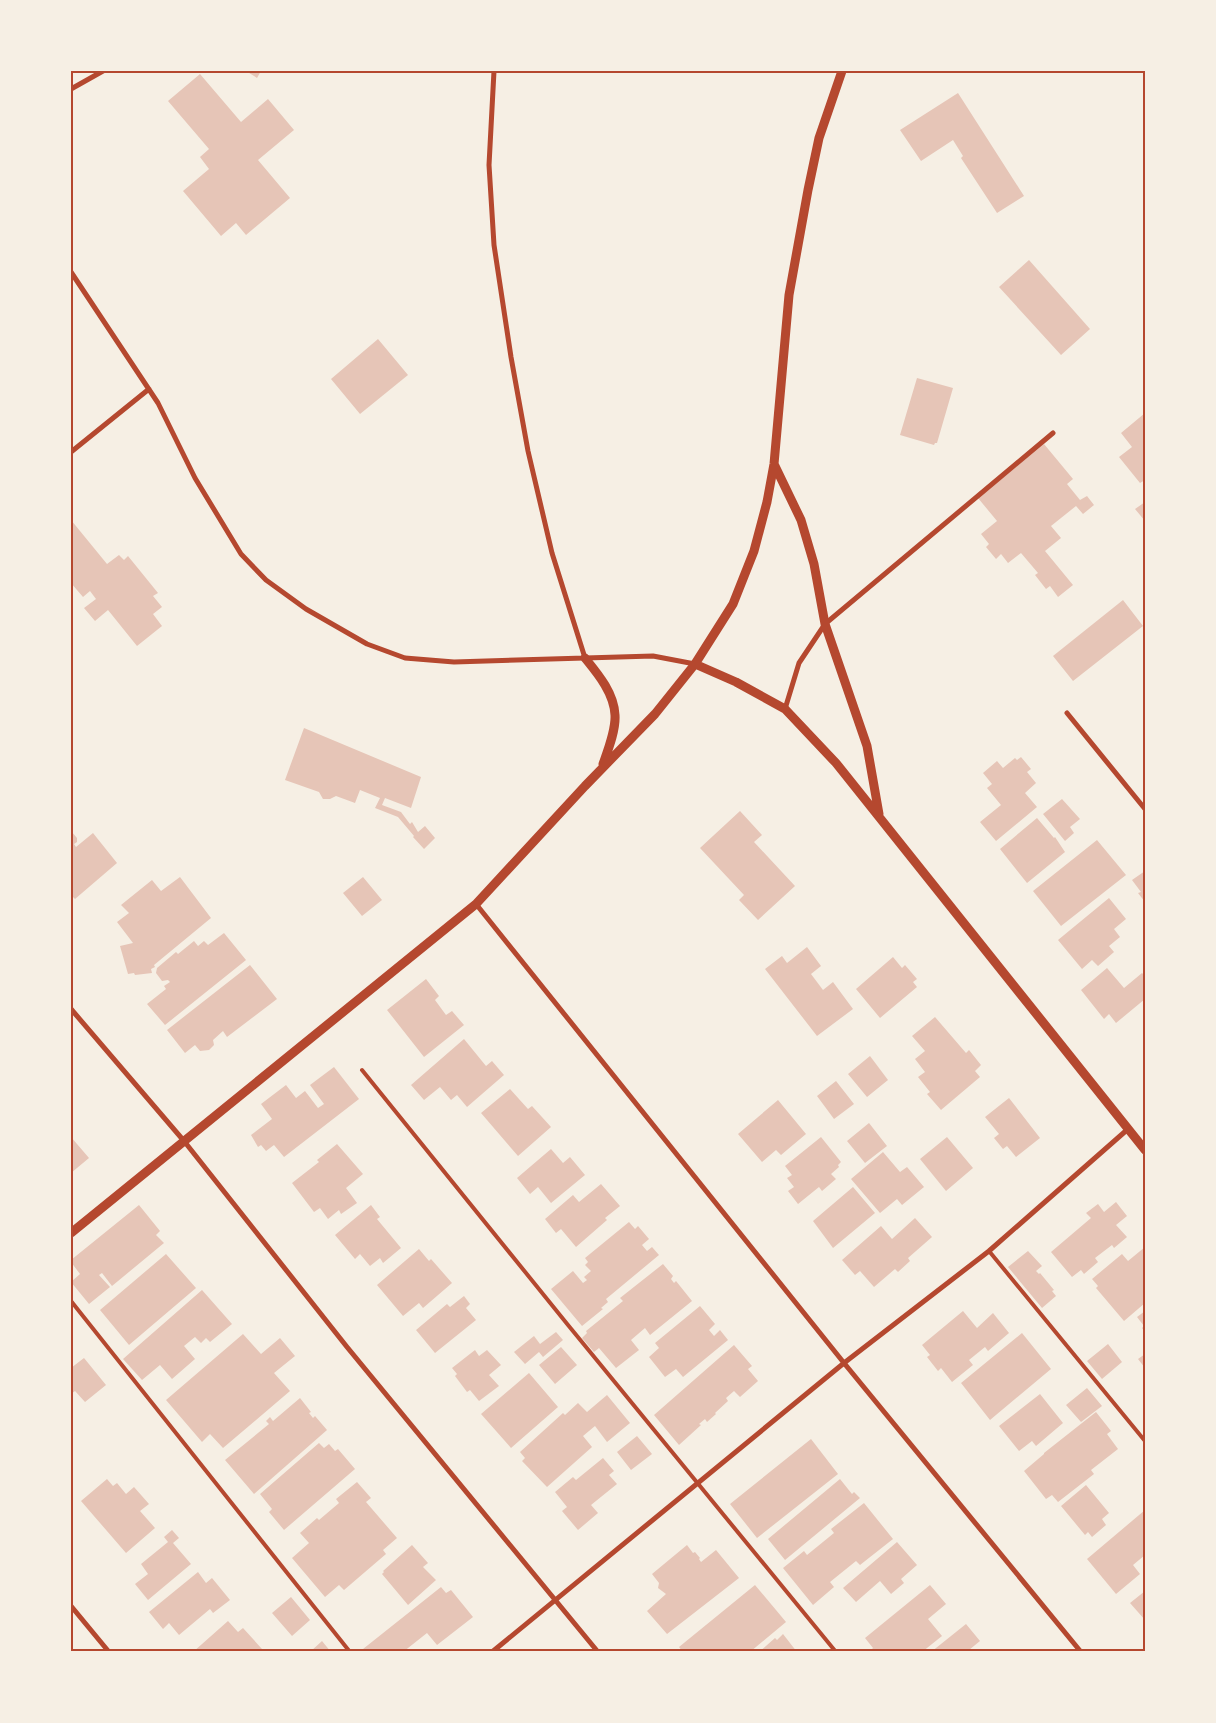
<svg xmlns="http://www.w3.org/2000/svg" width="1216" height="1723" font-family="'Sofia Sans Condensed',sans-serif">
	<style>
		.building { fill: #e6c5b7 }
		.lines { fill: none; stroke-linecap: round; stroke-linejoin: round }
		.service { stroke: #b5482f; stroke-width: 4 }
		.minor { stroke: #b5482f; stroke-width: 5 }
		.tertiary { stroke: #b5482f; stroke-width: 9 }
		.neatline { fill: none; stroke: #b5482f; stroke-width: 2 }
	</style>
	<rect width="100%" height="100%" fill="#f6efe4"/>
	<path class="building" d="M246,71H261L257,78Z
		M200,74L241,122L268,99L294,130L258,160L290,198L246,235L236,223L221,236L183,191L209,169L200,157L209,149L168,101Z
		M958,93L1024,196L997,213L961,158L963,156L953,140L921,161L900,130Z
		M1029,260L1090,329L1061,355L999,287Z
		M378,339L408,375L360,414L331,379Z
		M917,378L953,388L937,443H935L934,445L900,435Z
		M1145,413V480L1140,483L1119,457L1132,447L1121,433Z
		M1044,444L1073,479L1067,484L1080,500L1087,496L1094,505L1083,514L1076,506L1051,526L1061,538L1045,551L1073,585L1058,597L1050,586L1046,589L1035,575L1038,573L1021,553L1008,563L1001,554L996,559L986,547L989,544L981,534L997,521L978,498Z
		M1145,502V521L1135,509Z
		M71,520L107,564L119,555L124,560L128,556L158,593L153,596L162,607L153,614L162,626L137,646L108,610L95,621L84,608L96,599L90,591L83,597L71,583Z
		M1123,600L1143,626L1073,681L1053,656Z
		M304,728L421,777L411,808L385,798L382,805L401,812L410,824L412,822L418,832L425,826L435,838L424,849L413,837L414,836L398,817L375,808L380,798L360,790L355,803L336,796L330,799H323L319,792L285,780Z
		M1021,757L1031,769L1027,772L1036,783L1025,793L1037,807L996,841L980,822L1001,805L987,788L992,784L983,773L997,761L1003,768L1015,758L1017,760Z
		M1062,799L1080,819L1070,827L1074,833L1065,841L1043,814Z
		M740,811L762,835L754,842L795,886L758,920L739,900L744,895L700,848Z
		M1037,818L1054,838L1055,837L1065,852L1027,883L1000,849Z
		M71,831L77,838V842L74,844L76,847L93,833L117,863L75,899L71,895Z
		M1097,840L1126,875L1061,926L1033,891Z
		M1145,871V902L1138,893L1141,892L1132,880Z
		M180,877L211,918L154,965L155,967L151,969L152,973L135,975L134,973L128,974L120,946L133,943L117,922L129,913L121,905L152,880L161,891Z
		M363,877L382,900L362,916L343,893Z
		M1109,898L1126,919L1114,929L1120,937L1109,946L1114,952L1098,966L1092,960L1082,969L1058,940Z
		M224,933L246,960L165,1025L147,1004L166,989L164,986L170,982L168,980L162,981L156,973L157,968L176,952L178,954L194,941L198,946L204,941L208,945Z
		M807,947L821,966L811,974L823,990L833,982L853,1009L817,1036L765,969L782,956L787,963Z
		M893,957L902,968L905,965L917,979L913,982L917,987L880,1018L856,989Z
		M250,965L277,999L227,1037L223,1031L213,1040L214,1045L209,1050L200,1051L195,1045L185,1053L167,1030Z
		M1107,968L1124,988L1142,973L1145,976V999L1116,1023L1109,1014L1104,1019L1081,990Z
		M426,979L439,996L435,1000L446,1015L452,1011L464,1025L424,1057L387,1010Z
		M935,1017L966,1053L969,1050L981,1065L975,1071L980,1077L941,1110L927,1094L930,1092L918,1077L925,1072L915,1059L925,1051L912,1036Z
		M464,1039L486,1066L492,1061L504,1075L467,1107L457,1095L451,1100L440,1087L424,1100L411,1085Z
		M870,1056L888,1080L867,1097L848,1074Z
		M334,1067L359,1099L284,1157L274,1145L266,1151L261,1145L258,1147L251,1135L272,1119L261,1104L286,1085L296,1098L305,1091L318,1108L324,1104L310,1085Z
		M836,1081L854,1104L834,1119L817,1096Z
		M510,1089L528,1109L532,1106L551,1127L518,1156L481,1113Z
		M1009,1098L1040,1138L1016,1157L1007,1146L1003,1149L994,1138L999,1134L985,1117Z
		M778,1100L806,1134L781,1155L776,1150L762,1162L738,1134Z
		M869,1123L887,1146L865,1163L847,1141Z
		M71,1137L89,1158L71,1173Z
		M821,1137L841,1162L838,1165L839,1167L831,1174L836,1179L822,1191L819,1187L798,1204L788,1191L794,1187L787,1178L792,1175L785,1166Z
		M947,1137L973,1168L946,1191L920,1159Z
		M337,1144L363,1174L346,1188L357,1203L341,1214L339,1210L328,1219L320,1208L314,1212L292,1183L319,1162L317,1160Z
		M551,1149L563,1163L570,1157L585,1175L551,1203L538,1187L530,1194L517,1178Z
		M883,1152L900,1172L907,1167L924,1187L902,1205L897,1199L880,1213L851,1179Z
		M601,1184L620,1206L605,1218L607,1220L576,1247L561,1229L556,1233L545,1219L573,1195L579,1202Z
		M853,1187L875,1213L833,1248L813,1221Z
		M1116,1202L1127,1216L1116,1225L1127,1237L1114,1248L1112,1245L1095,1258L1098,1262L1084,1274L1081,1270L1072,1277L1051,1252L1091,1218L1086,1213L1098,1204L1104,1212Z
		M139,1205L160,1231L156,1235L164,1243L112,1286L102,1273L99,1275L110,1287L89,1304L71,1282L80,1274L71,1262V1260Z
		M371,1205L380,1217L377,1219L401,1248L383,1263L380,1258L370,1266L360,1254L355,1259L335,1235Z
		M915,1218L932,1237L908,1258L910,1261L898,1272L895,1269L874,1287L860,1271L855,1275L842,1260L881,1226L892,1239Z
		M629,1222L635,1229L638,1226L649,1239L642,1245L647,1251L652,1247L659,1255L606,1299L608,1302L601,1308L603,1309L582,1326L551,1289L573,1271L583,1283L587,1280L584,1277L591,1271L585,1265L588,1262L585,1258Z
		M1145,1247V1303L1124,1321L1096,1288L1098,1286L1092,1279L1122,1254L1128,1261Z
		M419,1249L429,1261L431,1259L452,1283L423,1308L419,1303L403,1316L377,1285Z
		M1028,1251L1042,1266L1036,1271L1039,1274L1040,1273L1054,1290L1052,1291L1056,1296L1042,1308L1008,1267Z
		M166,1254L196,1288L129,1345L100,1310Z
		M663,1264L673,1276L671,1279L674,1283L676,1281L692,1301L650,1335L645,1328L631,1340L639,1350L616,1368L599,1348L594,1352L582,1338L587,1333L586,1331L623,1301L620,1298Z
		M202,1290L232,1324L210,1342L206,1338L201,1343L195,1337L184,1346L195,1359L172,1379L160,1365L142,1380L123,1359Z
		M464,1296L470,1304L466,1308L476,1320L435,1353L416,1330L447,1304L450,1307Z
		M700,1306L715,1324L709,1330L714,1336L720,1330L728,1340L683,1377L676,1369L665,1377L649,1357L659,1348L655,1343Z
		M963,1311L977,1328L993,1313L1009,1333L988,1351L985,1347L969,1360L973,1365L952,1382L941,1368L938,1371L927,1357L930,1355L922,1345Z
		M1145,1311V1332L1142,1328L1144,1326L1137,1317Z
		M556,1332L563,1340L543,1357L539,1352L525,1364L514,1352L534,1336L540,1344Z
		M1022,1333L1051,1369L990,1420L961,1383Z
		M243,1334L261,1354L280,1338L295,1356L274,1373L290,1391L223,1448L210,1434L202,1442L166,1400Z
		M1108,1344L1122,1362L1102,1379L1087,1361Z
		M734,1345L752,1366L748,1369L758,1381L740,1397L734,1391L726,1398L728,1401L715,1413L716,1414L707,1422L705,1419L699,1424L701,1425L679,1445L654,1415Z
		M561,1347L577,1365L555,1384L539,1365Z
		M475,1350L479,1356L487,1350L501,1365L489,1375L499,1386L479,1401L470,1390L467,1392L455,1376L457,1374L452,1368Z
		M1145,1354V1368L1138,1359Z
		M84,1358L106,1385L85,1402L75,1391L71,1394V1368Z
		M529,1373L558,1407L511,1448L481,1414Z
		M1087,1388L1102,1406L1081,1422L1066,1405Z
		M1040,1394L1063,1423L1036,1446L1032,1441L1019,1451L999,1426Z
		M607,1395L630,1423L607,1442L595,1426L583,1436L592,1447L547,1487L522,1461L525,1458L520,1452L563,1413L565,1415L578,1403L587,1412Z
		M300,1398L311,1412L309,1413L313,1418L315,1416L327,1430L254,1494L225,1460L269,1424L266,1421L270,1417L273,1421Z
		M1096,1412L1111,1431L1107,1434L1118,1449L1091,1470L1094,1474L1058,1502L1052,1495L1046,1499L1024,1471L1044,1454V1453Z
		M637,1436L652,1454L631,1470L617,1452Z
		M811,1439L838,1474L757,1538L730,1504Z
		M319,1443L324,1448L329,1444L335,1451L338,1449L355,1469L284,1530L269,1512L272,1509L260,1494Z
		M603,1458L614,1471L609,1475L617,1484L591,1505L598,1513L578,1530L562,1511L567,1507L555,1492L573,1477L576,1480Z
		M107,1479L113,1486L117,1483L126,1494L134,1487L149,1504L140,1511L155,1528L126,1553L81,1501Z
		M840,1479L852,1494L854,1492L860,1498L785,1560L768,1539Z
		M357,1482L371,1498L366,1502L397,1538L383,1550L386,1554L344,1590L339,1585L325,1597L292,1558L309,1543L300,1533L317,1518L319,1520L339,1503L336,1499Z
		M1086,1485L1109,1513L1102,1519L1106,1525L1092,1537L1088,1532L1085,1535L1061,1506Z
		M864,1503L893,1539L860,1565L856,1561L830,1582L834,1587L813,1605L783,1568L804,1551L807,1555L834,1533L831,1529Z
		M1145,1510V1555L1133,1565L1140,1574L1116,1594L1087,1559Z
		M172,1530L179,1538L173,1543L191,1564L148,1600L135,1584L148,1574L141,1564L168,1542L164,1537Z
		M897,1542L917,1565L901,1579L904,1583L891,1594L880,1581L856,1602L843,1588Z
		M412,1545L428,1563L423,1567L436,1580L408,1605L382,1574L384,1572L383,1571Z
		M687,1545L693,1553L695,1552L700,1558L699,1559L701,1562L716,1550L739,1578L667,1634L647,1611L666,1594L658,1588L659,1583L652,1574Z
		M198,1572L206,1583L212,1578L230,1600L213,1613L210,1609L179,1635L169,1623L163,1629L149,1612Z
		M755,1585L786,1622L750,1652H683L679,1647Z
		M930,1585L946,1604L928,1619L942,1636L922,1652H869L873,1648L865,1638Z
		M441,1587L446,1593L451,1590L473,1617L437,1645L427,1633L403,1652H365L363,1649Z
		M1145,1591V1620L1130,1603Z
		M291,1597L310,1620L292,1636L272,1613Z
		M228,1621L238,1632L243,1628L262,1649L259,1652H193Z
		M966,1624L980,1641L969,1650L970,1652H931Z
		M783,1634L797,1652H759L775,1638L777,1640Z
		M322,1641L331,1652H310Z"/>
	<g class="lines">
		<path class="service" d="M362,1070L568,1325L836,1652
			M989,1251L1145,1441
			M71,1301L350,1652"/>
		<path class="minor" d="M494,71L489,165L494,245L511,357L528,451L552,553L585,658
			M71,89L103,71
			M71,272L158,403L195,478L241,554L266,580L306,609L367,644L405,658L454,662L653,656L695,664
			M71,452L149,389
			M785,709L799,663L825,624L1053,433
			M1067,713L1145,809
			M476,904L844,1363L1081,1652
			M71,1009L184,1141L347,1347L598,1652
			M71,1606L109,1652
			M492,1652L844,1363L989,1251L1128,1129"/>
		<path class="tertiary" d="M774,464L801,520L814,564L825,624L867,746L879,814
			M585,658C598,674 614,693 615,715C616,730 608,750 603,764
			M695,664L736,682L785,709L836,763L1145,1150
			M71,1233L476,904L585,786L655,714L695,664L733,604L754,551L767,502L774,464L789,295L808,190L819,138L842,71"/>
	</g>
	<rect width="1216" height="1723" fill="none" stroke="#f6efe4" stroke-width="145"/>
	<rect x="72" y="72" width="1072" height="1578" class="neatline"/>
</svg>
